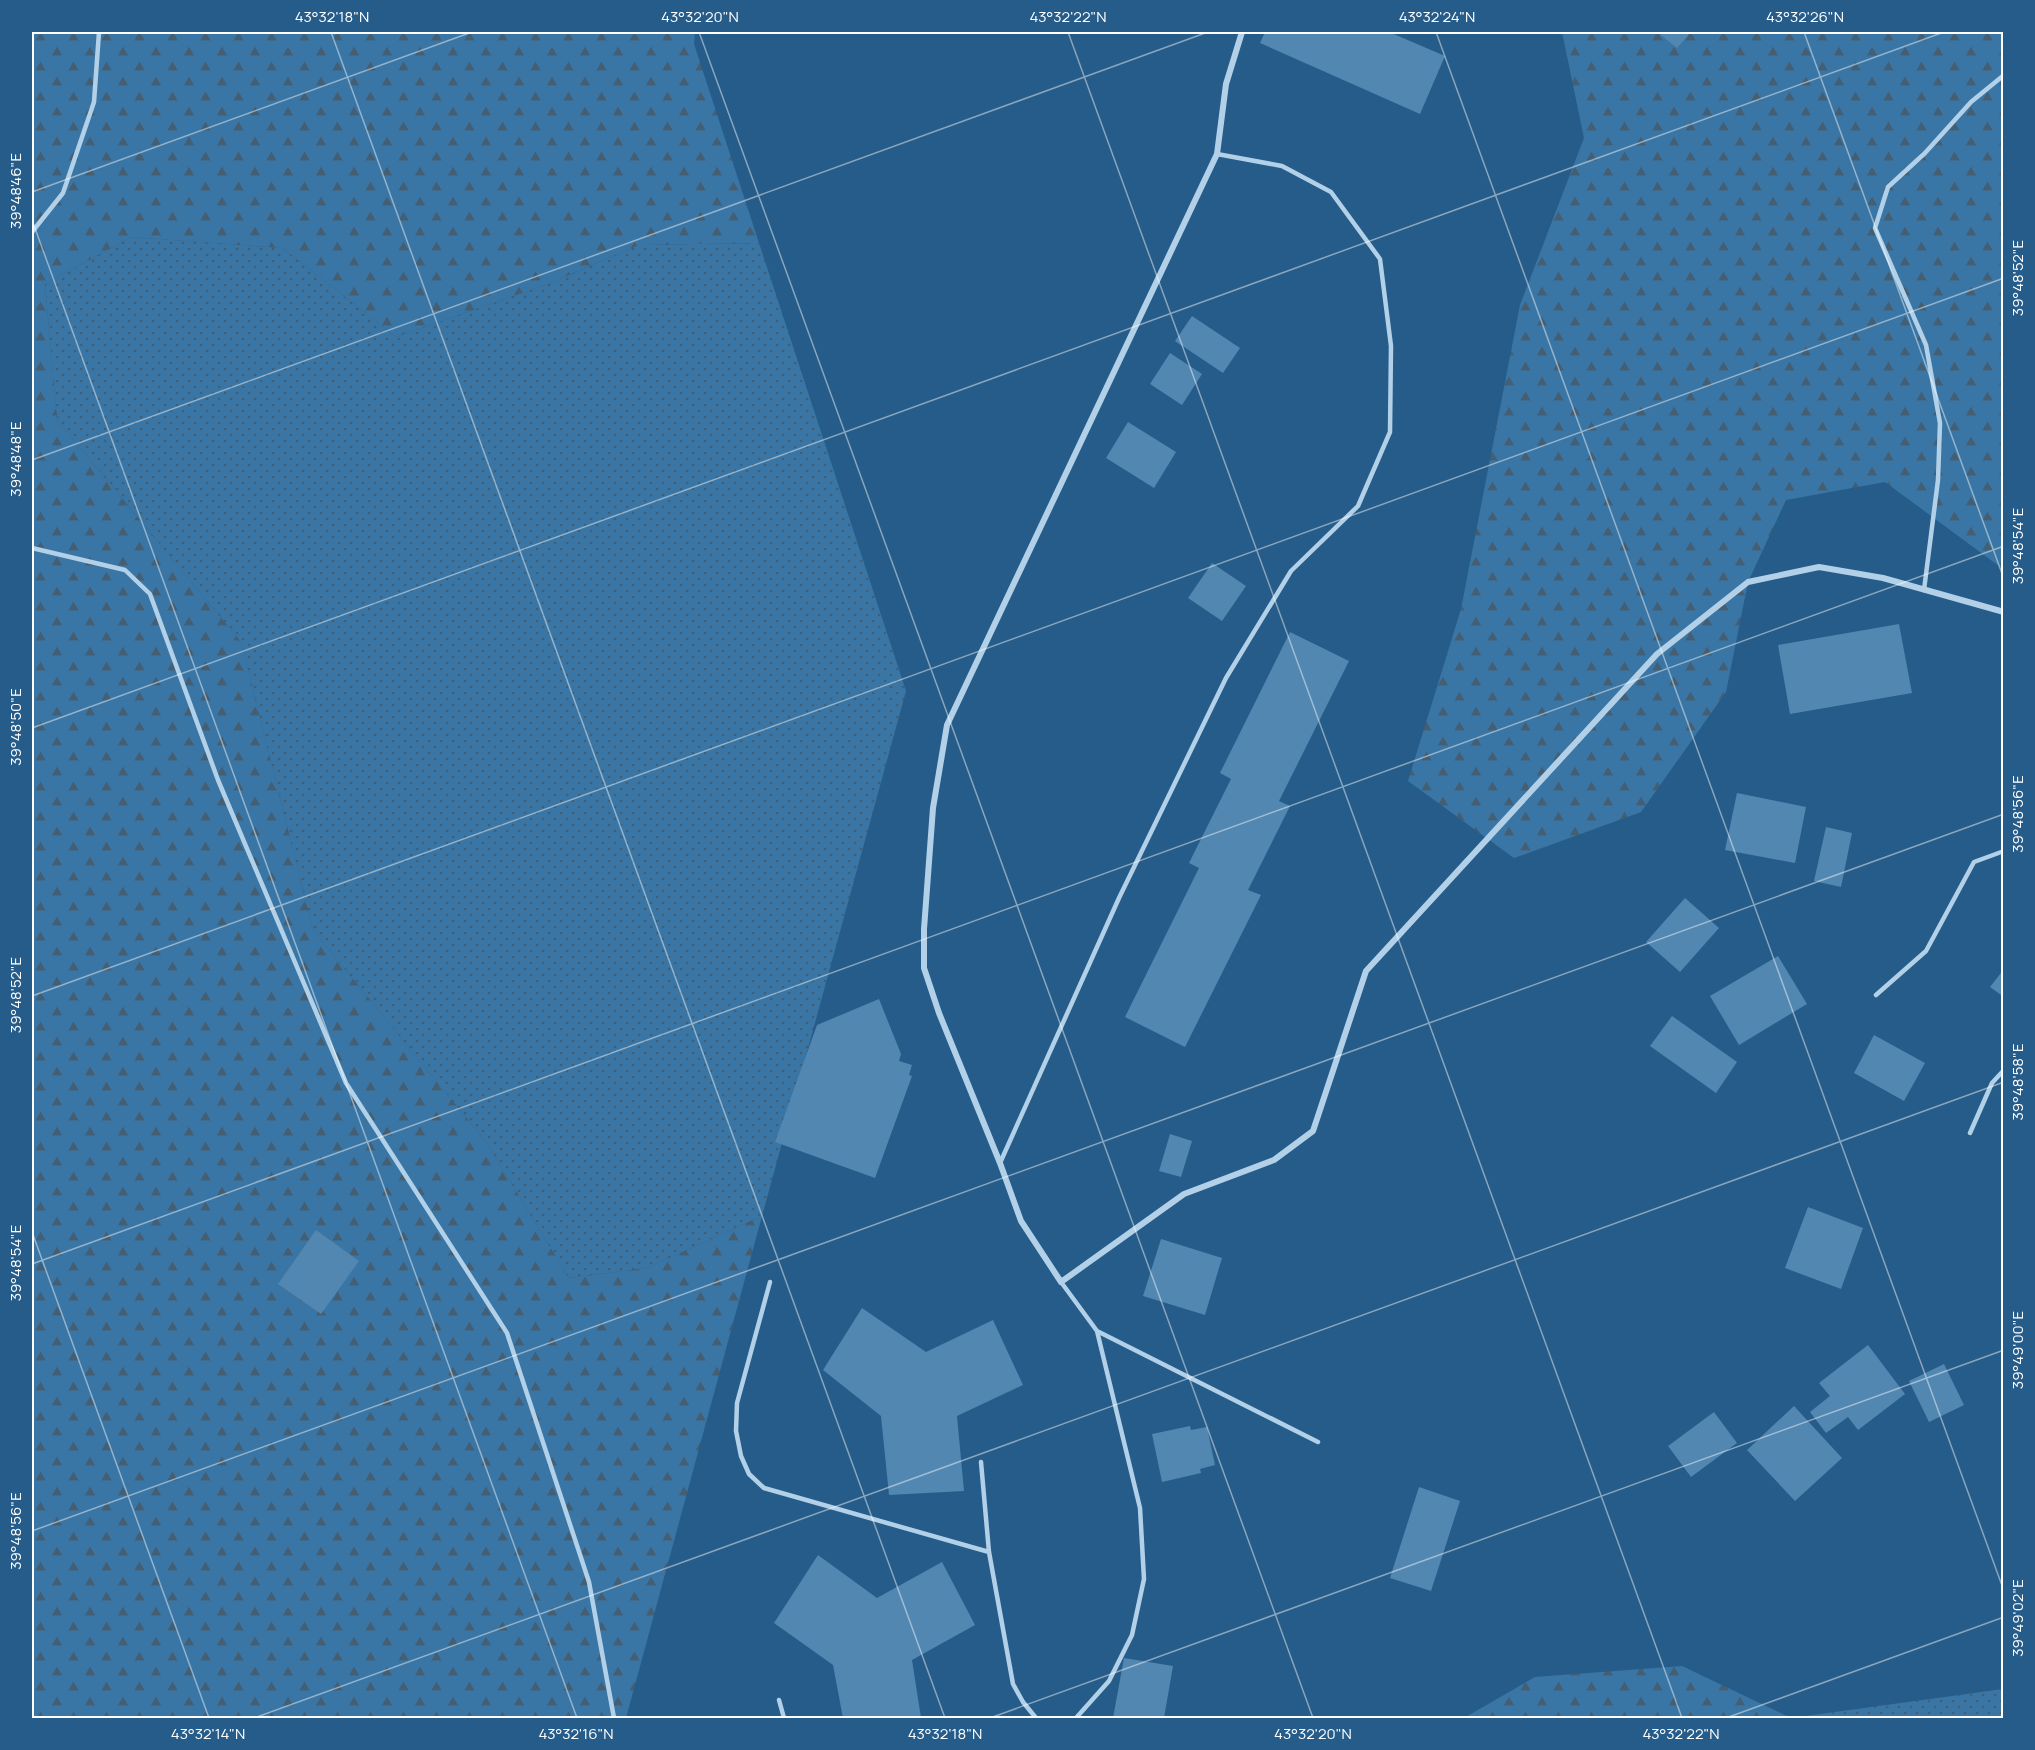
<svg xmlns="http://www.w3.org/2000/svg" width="2035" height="1750" font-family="Manrope,sans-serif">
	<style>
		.grass { fill: url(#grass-dots) }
		.forest { fill: url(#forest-firs) }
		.building { fill: #5287b2 }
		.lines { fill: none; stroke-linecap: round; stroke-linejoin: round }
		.lane { stroke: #b2d1e9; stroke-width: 4.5 }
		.street { stroke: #b2d1e9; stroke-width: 6 }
		.ticks { fill: none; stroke: #fff; stroke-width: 1.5; stroke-opacity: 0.45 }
		.neatline { fill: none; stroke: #fff; stroke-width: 2 }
		.ticks-label { font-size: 15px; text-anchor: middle; fill: #fff }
	</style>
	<defs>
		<pattern id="grass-dots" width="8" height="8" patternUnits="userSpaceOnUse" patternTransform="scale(1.5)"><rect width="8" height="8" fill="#3a76a5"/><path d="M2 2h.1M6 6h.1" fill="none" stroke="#445f74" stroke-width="1.8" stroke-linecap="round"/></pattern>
		<pattern id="forest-firs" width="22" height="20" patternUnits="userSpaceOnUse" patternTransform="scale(1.5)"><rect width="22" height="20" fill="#3a76a5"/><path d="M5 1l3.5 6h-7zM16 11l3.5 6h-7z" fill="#445f74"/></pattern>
	</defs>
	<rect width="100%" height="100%" fill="#265c89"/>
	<path class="grass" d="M131,237L283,248L396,337L550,283L639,245L759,243L906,691L762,1216L647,1268L569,1278L486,1142L313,930L241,642L57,420L45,284Z
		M2003,1689V1718H1791Z"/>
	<path class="forest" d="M32,32H695L694,44L759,243L639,245L550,283L396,337L283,248L131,237L45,284L57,420L241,642L313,930L486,1142L569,1278L647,1268L762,1216L626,1718H32Z
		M1562,32H2003V569L1885,482L1786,500L1748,582L1726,692L1641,812L1514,858L1408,781L1461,609L1520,305L1584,138Z
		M1682,1666L1791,1718H1464L1535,1677Z"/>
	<path class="building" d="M1265,32H1389L1445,56L1420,114L1260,43Z
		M1657,32H1691L1677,48Z
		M1192,316L1240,348L1223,373L1175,341Z
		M1170,353L1202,374L1182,405L1150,384Z
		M1128,422L1176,452L1154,488L1106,458Z
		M1212,563L1246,586L1222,621L1188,598Z
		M1899,624L1912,693L1790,714L1778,645Z
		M1290,632L1349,661L1279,801L1290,806L1248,890L1261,895L1185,1047L1125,1017L1199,868L1189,863L1231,779L1220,773Z
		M1737,793L1806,807L1795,863L1725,850Z
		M1826,827L1852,833L1841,887L1814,881Z
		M1685,898L1719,928L1680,972L1646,942Z
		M1778,956L1807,1004L1739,1045L1710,996Z
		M2004,969V997L1990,987Z
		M879,999L901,1054L899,1061L912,1065L909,1075L912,1076L875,1178L775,1142L817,1025Z
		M1672,1016L1737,1062L1716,1093L1650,1046Z
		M1874,1035L1925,1063L1904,1101L1854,1073Z
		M1170,1134L1192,1141L1181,1177L1159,1171Z
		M1808,1207L1863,1228L1841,1289L1785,1268Z
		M316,1230L359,1261L321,1314L278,1284Z
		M1161,1239L1222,1258L1205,1315L1143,1296Z
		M862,1308L926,1352L993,1320L1023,1385L957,1416L964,1491L889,1495L881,1416L823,1370Z
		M1868,1345L1905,1394L1858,1430L1848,1417L1826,1433L1810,1412L1830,1396L1819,1383Z
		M1944,1364L1964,1405L1929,1422L1909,1381Z
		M1794,1406L1842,1458L1795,1501L1747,1450Z
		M1714,1412L1737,1443L1691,1477L1668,1446Z
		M1190,1426L1191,1430L1207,1427L1215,1465L1200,1469L1201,1473L1162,1482L1152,1434Z
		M1419,1487L1460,1501L1431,1591L1390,1578Z
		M818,1555L877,1598L942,1562L975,1625L912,1660L921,1718H843L833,1665L774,1623Z
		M1124,1658L1173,1666L1164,1718H1113Z"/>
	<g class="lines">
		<path class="lane" d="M32,232L63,193L94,102L99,32
			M32,548L125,570L150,594L218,780L346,1083L507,1333L589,1582L614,1718
			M1924,590L1938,480L1940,423L1926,345L1875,228L1888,187L1925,153L1971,102L2004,75
			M1876,995L1926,951L1974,862L2004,851
			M1970,1133L1992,1083L2004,1070
			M1000,1163L1119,898L1226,678L1291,571L1358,506L1390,432L1391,346L1380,259L1331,192L1282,166L1217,154
			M770,1282L737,1403L736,1431L741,1456L749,1474L764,1488L989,1552
			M1061,1282L1097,1331L1140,1508L1144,1579L1132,1635L1109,1681L1076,1718
			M1097,1331L1318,1442
			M981,1462L989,1552L1013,1684L1023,1702L1036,1718
			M779,1700L784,1718"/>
		<path class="street" d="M1242,32L1226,84L1217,154L947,725L933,808L924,929V968L939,1013L1000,1163L1021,1221L1061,1282L1184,1194L1274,1160L1313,1131L1366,971L1657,654L1748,582L1819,567L1883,578L2004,612"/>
	</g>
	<path class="ticks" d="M331,32L945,1718M699,32L1313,1718M1068,32L1682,1718M1436,32L2004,1591M1804,32L2004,579M32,192L472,32M32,220L577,1718M32,460L1208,32M32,728L1944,32M32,996L2004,278M32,1232L209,1718M32,1264L2004,546M32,1531L2004,814M254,1718L2004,1082M990,1718L2004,1350M1726,1718L2004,1617"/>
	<rect width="2035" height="1750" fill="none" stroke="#265c89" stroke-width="66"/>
	<rect x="33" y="33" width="1969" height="1684" class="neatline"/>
	<g class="ticks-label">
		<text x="332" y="22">43°32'18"N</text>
		<text x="700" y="22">43°32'20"N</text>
		<text x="1068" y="22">43°32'22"N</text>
		<text x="1437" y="22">43°32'24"N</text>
		<text x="1805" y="22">43°32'26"N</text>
		<text transform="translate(16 191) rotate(-90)" y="5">39°48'46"E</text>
		<text transform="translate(2018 278) rotate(-90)" y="5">39°48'52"E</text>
		<text transform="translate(16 459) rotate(-90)" y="5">39°48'48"E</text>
		<text transform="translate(2018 546) rotate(-90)" y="5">39°48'54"E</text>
		<text transform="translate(16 727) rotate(-90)" y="5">39°48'50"E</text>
		<text transform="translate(2018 814) rotate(-90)" y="5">39°48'56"E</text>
		<text transform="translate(16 995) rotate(-90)" y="5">39°48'52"E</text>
		<text transform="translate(2018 1082) rotate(-90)" y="5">39°48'58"E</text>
		<text transform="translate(16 1263) rotate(-90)" y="5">39°48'54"E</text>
		<text transform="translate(2018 1350) rotate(-90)" y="5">39°49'00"E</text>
		<text transform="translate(16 1531) rotate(-90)" y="5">39°48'56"E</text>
		<text transform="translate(2018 1618) rotate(-90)" y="5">39°49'02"E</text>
		<text x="208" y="1739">43°32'14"N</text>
		<text x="576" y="1739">43°32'16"N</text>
		<text x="945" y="1739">43°32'18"N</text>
		<text x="1313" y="1739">43°32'20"N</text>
		<text x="1681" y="1739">43°32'22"N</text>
	</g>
</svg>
